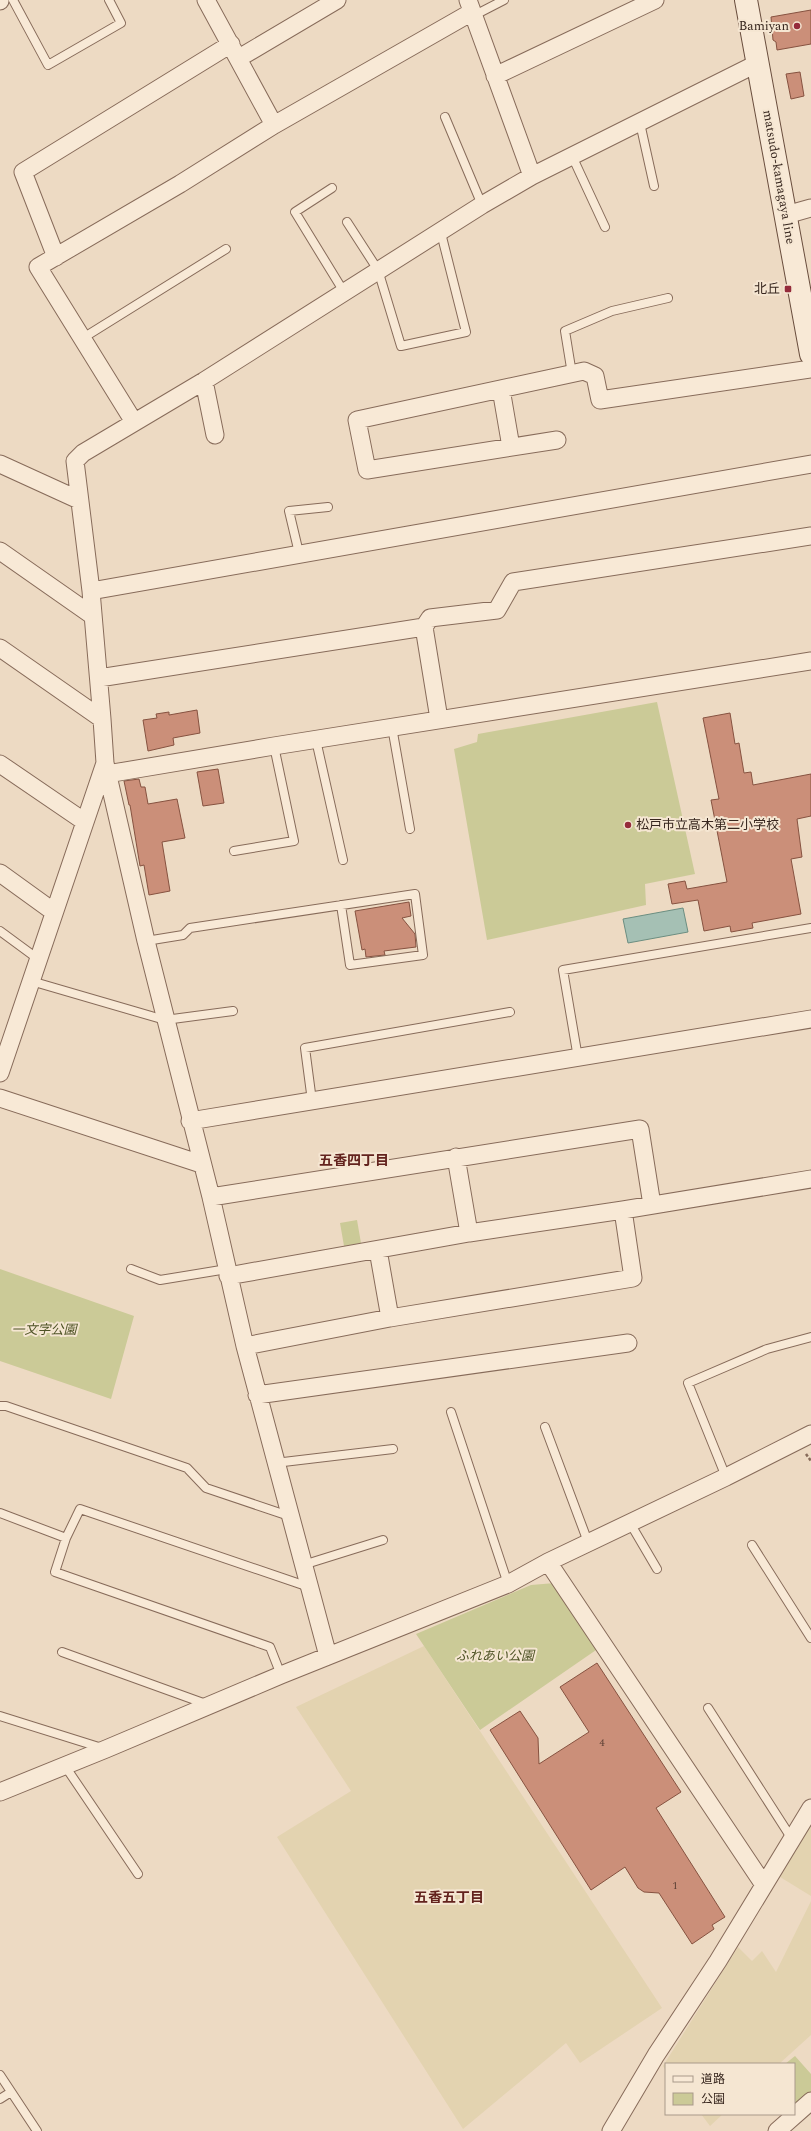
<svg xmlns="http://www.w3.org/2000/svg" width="811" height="2131" font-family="Spectral,'Noto Sans JP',serif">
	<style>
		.farmland { fill: #e3d3b0 }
		.green { fill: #cbca97 }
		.water { fill: #a5c0b4; stroke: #6c8e81 }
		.building { fill: #cb8f79; stroke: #865240 }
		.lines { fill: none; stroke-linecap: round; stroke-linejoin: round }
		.lane-casing { stroke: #876b5a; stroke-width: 10 }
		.street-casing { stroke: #876b5a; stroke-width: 19 }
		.secondary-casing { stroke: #694d3d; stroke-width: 24 }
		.path { stroke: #876b5a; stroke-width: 2.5; stroke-dasharray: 3 2; stroke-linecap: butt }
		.lane { stroke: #f8e9d6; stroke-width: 8 }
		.street { stroke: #f8e9d6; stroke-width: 17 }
		.secondary { stroke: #f8e9d6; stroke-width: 22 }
		.poi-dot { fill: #952b3b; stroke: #f5e6d2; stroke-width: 1.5 }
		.labels { text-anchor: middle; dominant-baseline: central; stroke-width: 4; stroke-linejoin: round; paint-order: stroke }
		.number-label { font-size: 11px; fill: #5c4035 }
		.poi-label { font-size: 13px; fill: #37261e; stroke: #f5e6d2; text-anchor: end }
		.street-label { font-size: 13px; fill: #37261e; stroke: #f5e6d2 }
		.park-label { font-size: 13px; font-style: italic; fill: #4e5325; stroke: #f5e6d2 }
		.neighbourhood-label { font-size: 14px; font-weight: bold; fill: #63231e; stroke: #f5e6d2 }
	</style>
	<rect width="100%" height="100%" fill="#eddac3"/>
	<path class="farmland" d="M424,1646L662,2008L580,2063L566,2043L463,2129L277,1837L351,1791L296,1707Z
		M811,1824V1896L780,1877Z
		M811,1901V2035L779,2064H666V2071L663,2066L738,1947L752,1961L762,1951L776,1972Z
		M701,2114H723L710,2126Z"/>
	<path class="green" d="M657,702L695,874L645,884L646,905L487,940L454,749L477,742L478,734Z
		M357,1220L361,1243L344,1246L340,1223Z
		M0,1269L134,1316L111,1399L0,1361Z
		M555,1583L599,1648L480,1730L416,1634L531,1585Z
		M795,2056L811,2074V2096L794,2111V2064H785Z"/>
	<path class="water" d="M683,908L688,932L628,943L623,919Z"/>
	<path class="building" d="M811,10V44L777,50L776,42L773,40L771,17Z
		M800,72L804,96L791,99L786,74Z
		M197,710L200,733L173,738L174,745L148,751L143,720L157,718L156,714L169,712V715Z
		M730,713L735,744L739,743L744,773L751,772L753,785L811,774V816L797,819L802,857L791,859L801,914L752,923L753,928L731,932L730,926L704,931L698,900L672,904L668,884L685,881L687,889L727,882L711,800L719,799L703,718Z
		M218,769L224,803L203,806L197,772Z
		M139,779L141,787H145L148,804L177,799L185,838L162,842L170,891L149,895L144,865L140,866L130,805H129L124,781Z
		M409,902L411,916L402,918L415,934L416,947L384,951L385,955L366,957L365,949L362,950L355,911Z
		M597,1663L681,1792L656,1808L725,1917L712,1925L714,1929L692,1944L659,1893L644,1892L638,1888L625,1867L591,1890L490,1730L520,1711L538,1738L539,1764L589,1732L560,1687Z"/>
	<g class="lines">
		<g class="lane-casing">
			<path id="lane" d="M13,0L48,65L121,23L109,0
				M473,16L504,0
				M445,117L482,205
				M640,123L654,186
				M572,156L605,227
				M332,188L295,212L344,292
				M347,222L378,270L401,346L466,332L441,233
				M83,338L226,249
				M572,374L565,331L612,311L668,298
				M299,553L289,511L328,507
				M392,727L410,829
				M316,740L343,860
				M234,851L294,841L274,746
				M0,931L38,959
				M146,941L183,935L190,928L415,894L423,955L350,965L341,905
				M31,981L165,1020L233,1011
				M578,1058L563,970L811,928
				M312,1101L305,1048L510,1012
				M131,1269L160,1280L227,1269
				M0,1406H6L187,1468L206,1488L289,1516
				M451,1412L508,1584
				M545,1427L588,1542
				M275,1463L393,1449
				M726,1477L688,1383L767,1349L811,1337
				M0,1513L66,1538
				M630,1523L657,1569
				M752,1545L811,1638
				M303,1565L383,1540
				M62,1652L206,1704
				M281,1675L270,1647L55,1572L66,1538L80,1509L309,1587
				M708,1708L792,1839
				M0,1716L102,1748
				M65,1766L138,1874
				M0,2075L37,2131
				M0,2099L11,2092"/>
		</g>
		<g class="street-casing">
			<path id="street" d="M468,0L532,176
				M0,1V0
				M239,58L337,0
				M495,76L655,0
				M274,125L472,12
				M786,215L811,208
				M56,257L23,172L231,44
				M204,381L215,435
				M501,389L511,447
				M134,422L38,267L180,184L274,125L206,0
				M557,440L367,470L357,420L584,371L595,376L600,400L811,369
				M0,464L79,500
				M0,551L93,616
				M91,591L811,464
				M424,627L439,719
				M0,648L102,719L105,763L146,941L211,1197L245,1346L328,1656
				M99,678L424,627L430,618L497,610L513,582L811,536
				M102,719L91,591L75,461L83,453L204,381L482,205L532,176L758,63
				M0,764L85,822
				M107,774L274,746L811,661
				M0,873L54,912
				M0,1073L105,763
				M0,1098L201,1164
				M190,1121L811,1019
				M456,1157L469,1233
				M211,1197L640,1129L652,1205
				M378,1250L390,1318
				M228,1276L469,1233L623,1210L811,1179
				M245,1346L390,1318L633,1278L623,1210
				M257,1395L628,1343
				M548,1562L764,1885
				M0,1792L106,1749L281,1675L508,1584L548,1562L726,1477L811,1434
				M611,2131L656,2055L718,1961L811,1808
				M777,2131L811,2101"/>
		</g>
		<g class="secondary-casing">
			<path id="secondary" d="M746,0L811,354"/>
		</g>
		<path class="path" d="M806,1454L811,1461"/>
		<use href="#lane" class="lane"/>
		<use href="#street" class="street"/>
		<use href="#secondary" class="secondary"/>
	</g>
	<g class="poi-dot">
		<circle cx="797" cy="26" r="4"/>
		<rect x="784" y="285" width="8" height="8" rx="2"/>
		<circle cx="628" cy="825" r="4"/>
	</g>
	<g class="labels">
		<g class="number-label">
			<text x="602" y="1742">4</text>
			<text x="675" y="1885">1</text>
		</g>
		<g class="poi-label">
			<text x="789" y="26">Bamiyan</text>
			<text x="780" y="289">北丘</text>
			<text x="636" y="825" text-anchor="start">松戸市立高木第二小学校</text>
		</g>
		<g class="street-label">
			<text transform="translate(779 177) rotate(80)">matsudo-kamagaya line</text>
		</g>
		<g class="park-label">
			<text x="44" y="1330">一文字公園</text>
			<text x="495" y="1656">ふれあい公園</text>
		</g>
		<g class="neighbourhood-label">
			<text x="354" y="1160">五香四丁目</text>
			<text x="449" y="1897">五香五丁目</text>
		</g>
	</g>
	<rect x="665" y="2063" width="130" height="52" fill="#f5e6d2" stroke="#a9998a"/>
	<rect x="673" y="2076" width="20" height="6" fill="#f8e9d6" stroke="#a9998a"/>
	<text x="701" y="2083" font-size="12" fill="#37261e">道路</text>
	<rect x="673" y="2093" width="20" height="12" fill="#cbca97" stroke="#a9998a"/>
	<text x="701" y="2103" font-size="12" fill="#37261e">公園</text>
</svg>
